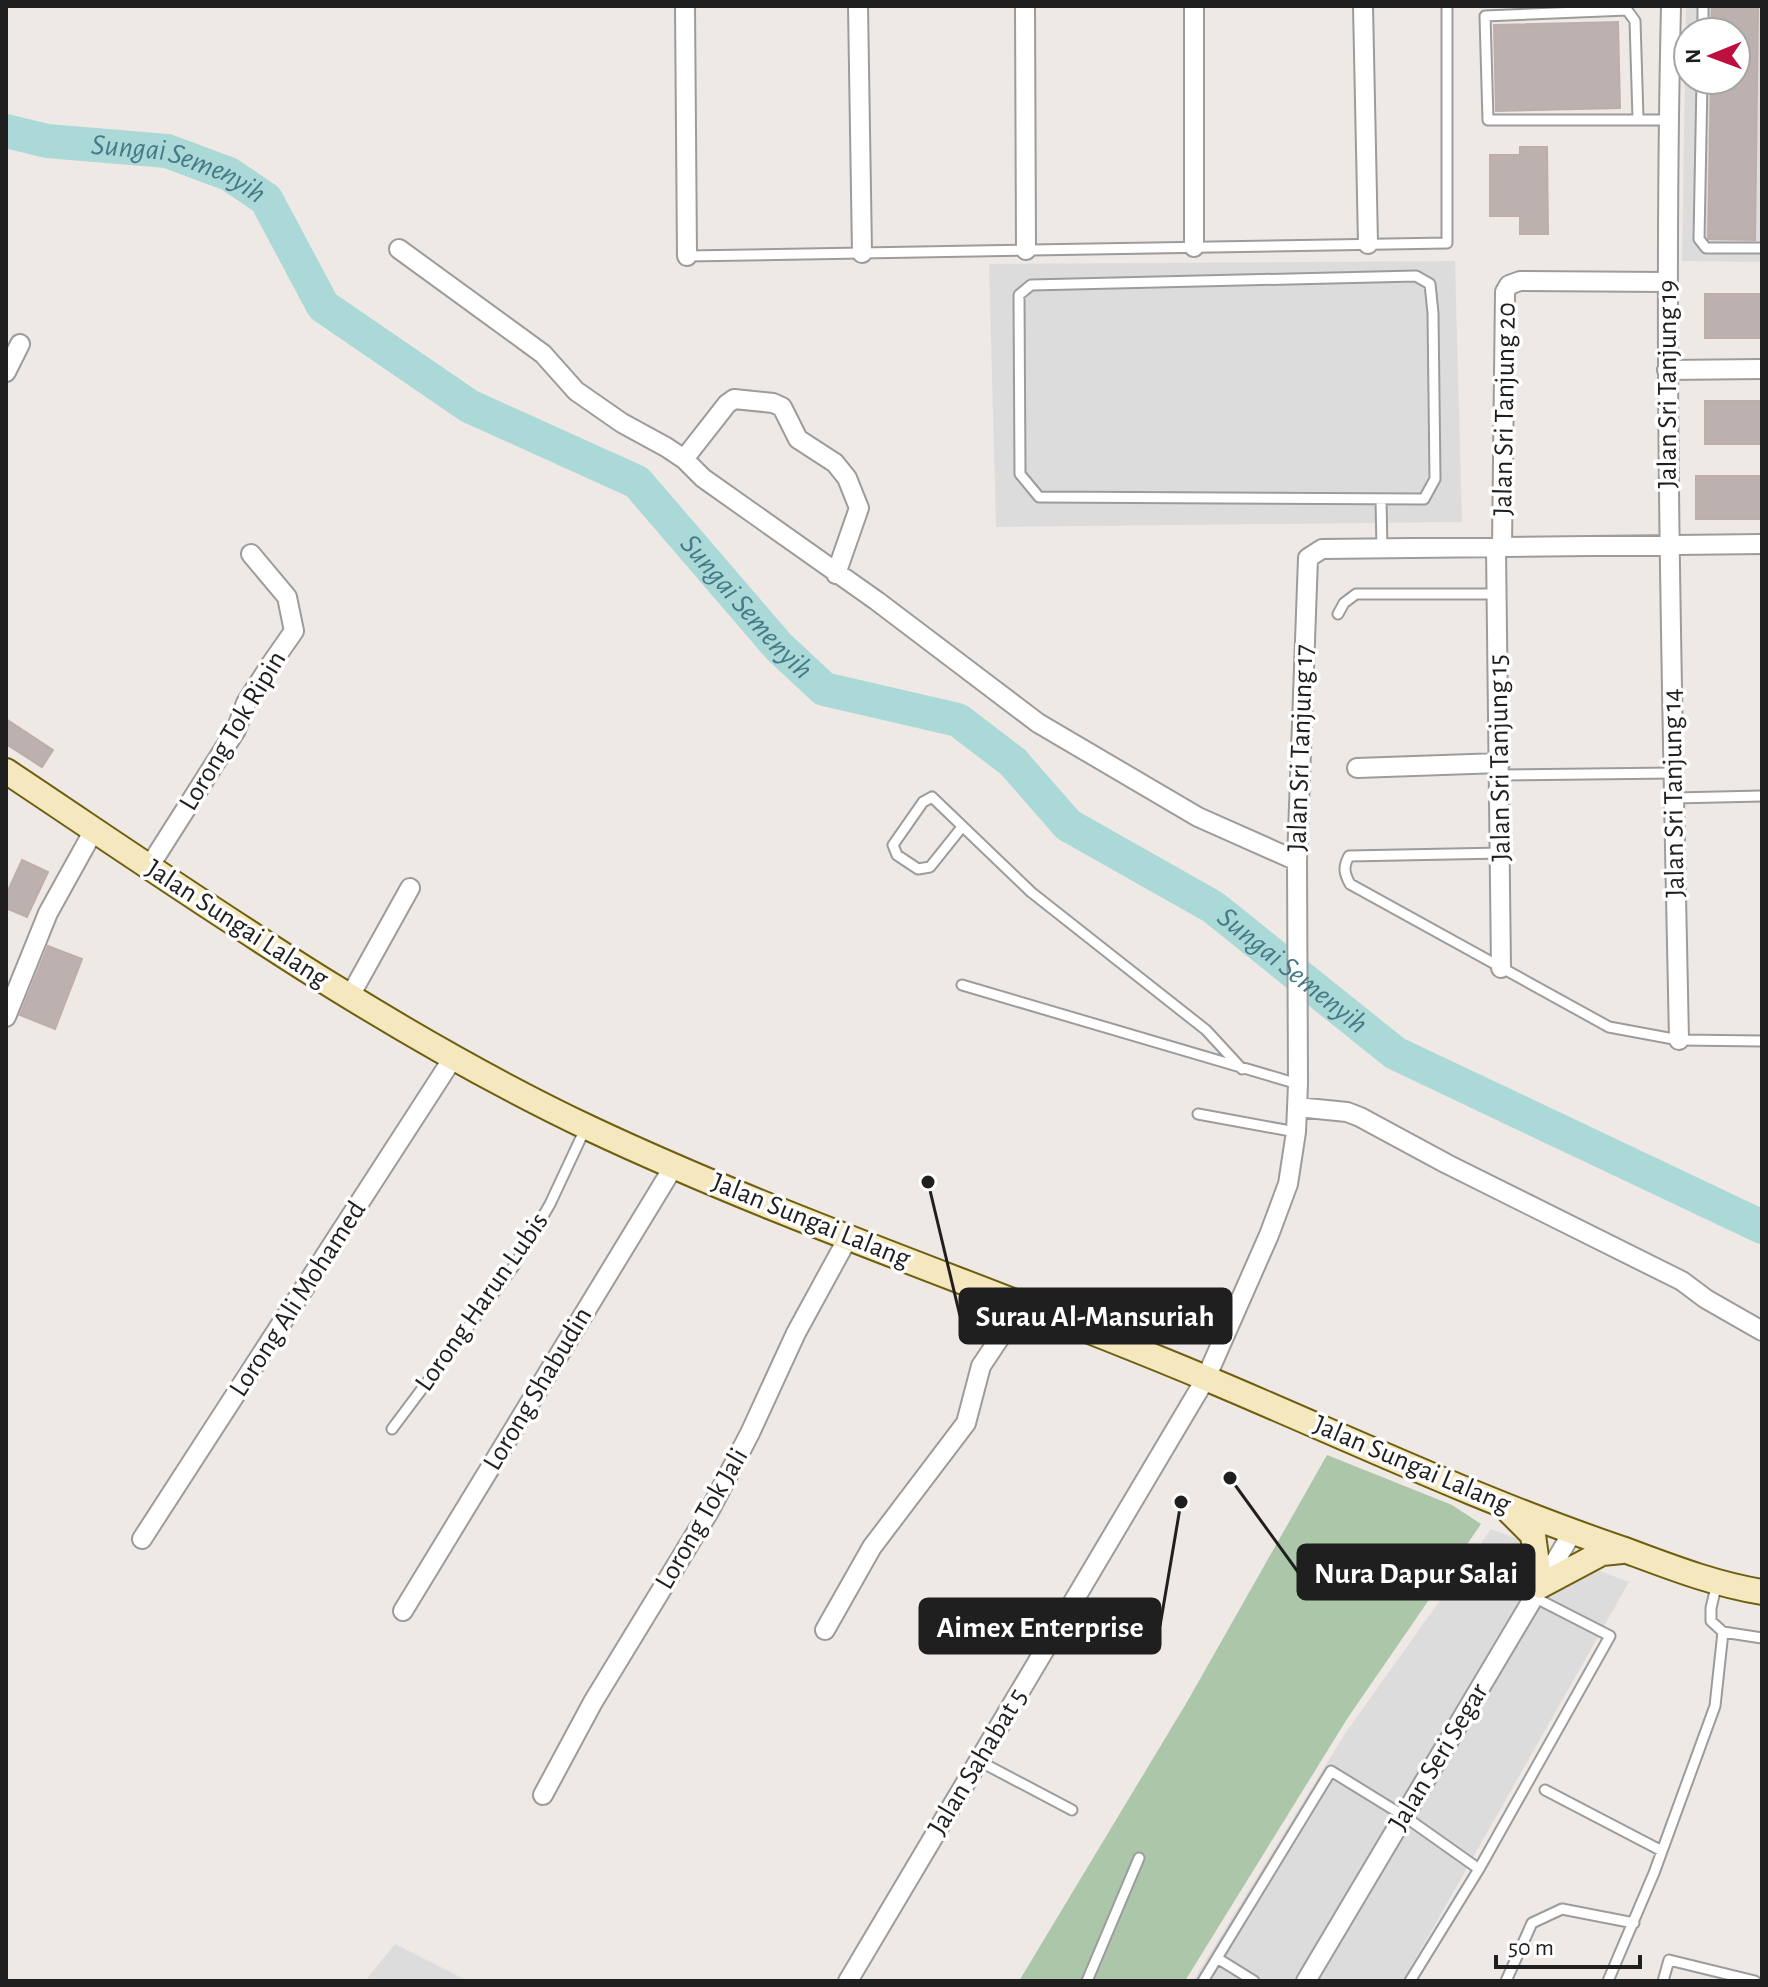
<svg xmlns="http://www.w3.org/2000/svg" width="1768" height="1987" font-family="'Alegreya Sans',sans-serif">
	<style>
		.residential { fill: #dddcdc; fill-rule: evenodd }
		.cemetery { fill: #acc6a9 }
		.lines { fill: none; stroke-linecap: round; stroke-linejoin: round }
		.river { stroke: #aad9d7; stroke-width: 34 }
		.building { fill: #bcb1af; stroke: #bfada9; stroke-width: 2 }
		.lane-casing { stroke: #9c9c9c; stroke-width: 13 }
		.street-casing { stroke: #9c9c9c; stroke-width: 22 }
		.secondary-casing { stroke: #6e5e0e; stroke-width: 28 }
		.lane { stroke: #fff; stroke-width: 9 }
		.street { stroke: #fff; stroke-width: 18 }
		.secondary { stroke: #f5e8be; stroke-width: 24 }
		.labels { text-anchor: middle; dominant-baseline: central; stroke-width: 7; stroke-linejoin: round; paint-order: stroke }
		.street-label { font-size: 28px; fill: #1f1f1f; stroke: #fff }
		.water-label { font-size: 30px; font-style: italic; fill: #457a89; stroke: #fff }
		.leader { fill: none; stroke: #1f1f1f; stroke-width: 3 }
		.callout-dot { fill: #1f1f1f; stroke: #fff; stroke-width: 3 }
		.callout { fill: #1f1f1f; stroke: #1f1f1f; stroke-width: 3 }
		.callout-label { font-size: 30px; text-anchor: middle; font-weight: bold; fill: #fff }
	</style>
	<rect width="100%" height="100%" fill="#efe9e6"/>
	<path class="residential" d="M1686,6H1762V262L1682,261ZM1688,32H1736V80H1688Z
		M1455,261L1462,522L996,527L989,264Z
		M1491,1529L1629,1582L1403,1981H1193L1346,1732Z
		M395,1944L468,1981H365Z"/>
	<path class="cemetery" d="M1327,1455L1452,1505L1481,1524L1347,1719L1185,1981H1019L1187,1702Z"/>
	<g class="lines">
		<path class="river" id="s1" d="M6,131L47,141L167,151L229,174L266,199L323,306L469,406L637,482L779,647L824,689L958,720L1013,762L1068,825L1213,907L1395,1053L1762,1227"/>
	</g>
	<path class="building" d="M1712,6H1758L1755,240L1708,239L1711,80H1736V32H1711Z
		M1618,22L1620,108L1496,111L1494,25Z
		M1520,147H1547L1548,234H1520V216H1490V155H1520Z
		M1705,294H1762V338H1705Z
		M1705,401H1762V444H1705Z
		M1696,476H1762V519H1696Z
		M6,719L53,750L42,767L6,744Z
		M22,860L48,872L27,917L6,908V895Z
		M48,946L82,959L55,1029L20,1015Z"/>
	<g class="lines">
		<g class="lane-casing">
			<path id="lane" d="M1703,32V6
				M1702,80L1699,239L1706,248H1762
				M1638,118L1635,21L1627,10L1485,16L1488,120H1669
				M687,256L1447,243V6
				M1416,276L1430,284L1433,313L1435,479L1424,499L1039,497L1020,474L1019,295L1031,285Z
				M1381,499L1382,549
				M1338,614L1344,603L1356,594H1497
				M1500,775L1673,773
				M1674,798L1762,796
				M962,827L930,867L918,869L897,855L893,845L923,802L932,797L1031,892L1206,1030L1242,1069
				M1502,853L1349,856C1343,867 1344,873 1350,884L1609,1027L1679,1040L1762,1041
				M962,985L1298,1084
				M1198,1114L1296,1132
				M392,1429L514,1266L550,1204L586,1127
				M1723,1632L1762,1638
				M979,1761L1072,1810
				M1545,1790L1662,1851
				M1087,1981L1139,1858
				M1203,1981L1217,1958
				M1254,1981L1217,1958L1331,1771L1404,1816L1479,1869
				M1410,1981L1479,1869L1610,1636L1479,1569
				M1506,1981L1532,1923L1562,1909L1634,1923
				M1608,1981L1654,1873L1715,1706L1723,1632L1711,1621V1608L1717,1583
				M1663,1981L1669,1960L1755,1981"/>
		</g>
		<g class="street-casing">
			<path id="street" d="M685,6L687,256
				M858,6L862,253
				M1025,6L1026,250
				M1194,6V247
				M1363,6L1368,244
				M1671,6C1663,351 1672,696 1679,1040
				M399,249L543,354L576,391L622,423L666,447L684,459L703,478L877,601L1038,723L1198,817L1297,861
				M1667,370L1762,369
				M6,372L20,344
				M684,459L727,404L734,399L773,403L782,407L798,439L835,463L847,478L859,508L836,574
				M1502,547L1505,292L1509,285L1520,281L1667,282
				M1496,548L1501,968
				M1357,768L1500,763
				M149,867L236,730L246,703L271,664L294,631L287,597L251,554
				M350,996L410,888
				M6,1017L48,913L94,830
				M1297,1107L1347,1112L1360,1117L1447,1164L1682,1281L1706,1299L1762,1331
				M142,1539L453,1058
				M403,1611L674,1166
				M825,1630L872,1547L966,1423L981,1366L1001,1336L1015,1302
				M543,1795L593,1702L710,1510L750,1433L796,1333L849,1236
				M848,1981L1206,1378L1269,1235L1288,1184L1296,1132L1298,1084L1297,861L1308,558L1322,549L1762,544
				M1306,1981L1572,1533"/>
		</g>
		<g class="secondary-casing">
			<path id="secondary" d="M6,771C195,897 383,1030 589,1128C793,1224 1008,1294 1215,1382C1350,1439 1483,1502 1622,1549C1668,1566 1713,1584 1762,1592
				M1510,1512L1533,1535L1540,1586L1602,1553L1622,1551"/>
		</g>
		<use href="#lane" class="lane"/>
		<use href="#street" class="street"/>
		<use href="#secondary" class="secondary"/>
	</g>
	<g class="labels">
		<g class="street-label">
			<text transform="translate(1668 384) rotate(-90)">Jalan Sri Tanjung 19</text>
			<text transform="translate(1505 409) rotate(-89)">Jalan Sri Tanjung 20</text>
			<text transform="translate(233 731) rotate(-59)">Lorong Tok Ripin</text>
			<text transform="translate(1301 748) rotate(-88)">Jalan Sri Tanjung 17</text>
			<text transform="translate(1500 758) rotate(-91)">Jalan Sri Tanjung 15</text>
			<text transform="translate(1674 793) rotate(-91)">Jalan Sri Tanjung 14</text>
			<text transform="translate(237 924) rotate(33)">Jalan Sungai Lalang</text>
			<text transform="translate(811 1221) rotate(22)">Jalan Sungai Lalang</text>
			<text transform="translate(298 1299) rotate(-57)">Lorong Ali Mohamed</text>
			<text transform="translate(482 1302) rotate(-55)">Lorong Harun Lubis</text>
			<text transform="translate(538 1389) rotate(-59)">Lorong Shabudin</text>
			<text transform="translate(1412 1465) rotate(23)">Jalan Sungai Lalang</text>
			<text transform="translate(702 1519) rotate(-60)">Lorong Tok Jali</text>
			<text transform="translate(1439 1757) rotate(-59)">Jalan Seri Segar</text>
			<text transform="translate(978 1762) rotate(-59)">Jalan Sahabat 5</text>
		</g>
		<g class="water-label">
			<text stroke="none"><textPath href="#s1" startOffset="178">Sungai Semenyih</textPath></text>
			<text stroke="none"><textPath href="#s1" startOffset="922">Sungai Semenyih</textPath></text>
			<text stroke="none"><textPath href="#s1" startOffset="1594">Sungai Semenyih</textPath></text>
		</g>
	</g>
	<path class="leader" d="M928 1182L960 1316M1230 1478L1298 1572M1181 1502L1160 1626"/>
	<g class="callout-dot">
		<circle cx="928" cy="1182" r="8"/>
		<circle cx="1230" cy="1478" r="8"/>
		<circle cx="1181" cy="1502" r="8"/>
	</g>
	<g class="callout">
		<rect x="960" y="1289" width="271" height="54" rx="8"/>
		<rect x="1298" y="1545" width="236" height="54" rx="8"/>
		<rect x="920" y="1599" width="240" height="54" rx="8"/>
	</g>
	<g class="callout-label">
		<text x="1095" y="1326">Surau Al-Mansuriah</text>
		<text x="1416" y="1583">Nura Dapur Salai</text>
		<text x="1040" y="1637">Aimex Enterprise</text>
	</g>
	<rect width="1768" height="1987" fill="none" stroke="#1f1f1f" stroke-width="16"/>
	<g transform="translate(1712 56) rotate(269)"><circle r="38" fill="#ffffff" stroke="#a5a5a5" stroke-width="2"/>
	<path d="M0-6L14 30L0 20L-14 30Z" fill="#be103f"/>
	<text y="-12" font-size="22" font-weight="bold" text-anchor="middle" fill="#1f1f1f">N</text>
	</g>
	<path d="M1496 1955v12h144v-12" fill="none" stroke="#1f1f1f" stroke-width="4"/>
	<text x="1508" y="1955" font-size="24" fill="#1f1f1f" stroke="#ffffff" stroke-width="6" paint-order="stroke">50 m</text>
</svg>
